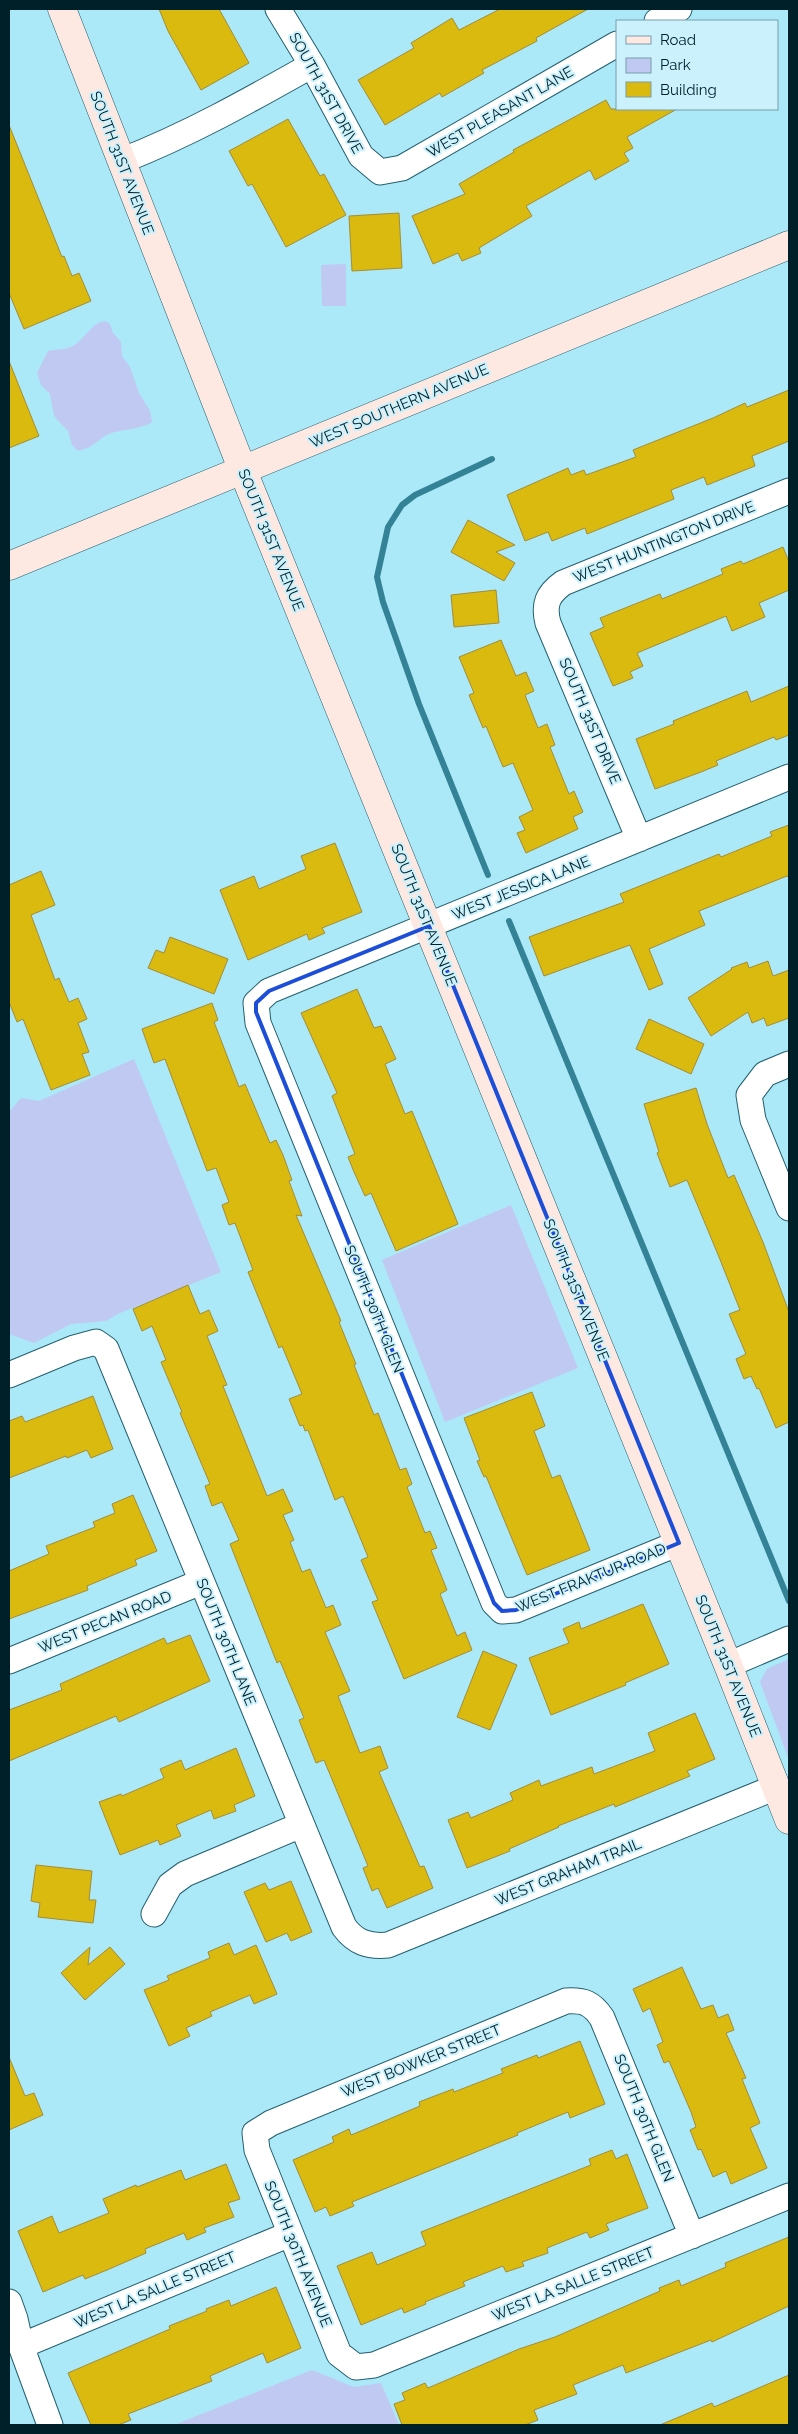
<svg xmlns="http://www.w3.org/2000/svg" width="798" height="2434" font-family="Raleway,sans-serif">
	<style>
		.green { fill: #c0c9f2 }
		.lines { fill: none; stroke-linecap: round; stroke-linejoin: round }
		.stream { stroke: #348295; stroke-width: 6 }
		.building { fill: #daba0e; stroke: #a28d35 }
		.street-casing { stroke: #23606e; stroke-width: 27 }
		.secondary-casing { stroke: #23606e; stroke-width: 29 }
		.street { stroke: #fff; stroke-width: 25 }
		.secondary { stroke: #fde8e2; stroke-width: 28 }
		.marked { fill: none; stroke: #1d4ed8; stroke-width: 4; stroke-linejoin: round }
		.labels { text-anchor: middle; dominant-baseline: central; stroke-width: 4; stroke-linejoin: round; paint-order: stroke }
		.street-label { font-size: 15px; fill: #002029; stroke: #caf1fc }
	</style>
	<rect width="100%" height="100%" fill="#abe8f8"/>
	<path class="green" d="M346,264V306H322L321,265Z
		M105,321L110,324L113,333L121,342L122,356L130,367L139,393L150,411L152,422C145,428 122,430 111,433C100,437 89,452 77,450L72,445L68,431L54,416L50,394L41,385L37,373L48,351C57,349 65,350 73,346C84,340 92,322 105,321Z
		M134,1059L221,1272L120,1313L106,1321L71,1324L34,1343L9,1334V1112L21,1098L39,1101Z
		M511,1205L578,1368L445,1422L382,1260Z
		M789,1659V1760L760,1682L767,1669Z
		M312,2370L354,2387L381,2383L399,2425H174Z"/>
	<g class="lines">
		<path class="stream" d="M488,875L419,704L383,602L377,577L388,527L402,505L415,495L492,459
			M509,921L789,1601"/>
	</g>
	<path class="building" d="M159,9H219L249,63L201,90L168,31Z
		M500,9H588L536,38L537,41L482,70L484,73L442,97L440,93L385,125L358,80L414,48L411,43L452,18L459,30Z
		M606,100L611,109H677L627,137L633,148L624,153L629,161L595,180L590,170L526,206L532,216L479,248L481,253L462,261L458,253L433,264L412,216L465,194L459,184L514,152L513,150Z
		M288,119L320,176L324,174L346,215L286,247L252,184L248,186L229,151Z
		M9,125L62,257L64,256L72,276L79,273L91,301L24,329L9,293Z
		M399,213L402,268L352,271L349,216Z
		M9,361L39,436L9,448Z
		M789,390V441L752,456L755,466L707,485L704,477L671,490L674,499L587,534L585,528L552,541L548,532L525,541L507,495L568,468L571,475L584,470L586,475L636,457L633,450L713,418L745,403L747,407Z
		M468,520L515,545L496,552L515,563L504,581L451,552Z
		M783,547L789,562V590L759,603L765,617L732,631L726,616L637,653L643,666L630,672L633,678L613,686L590,633L604,627L600,618L660,594L662,599L723,574L721,569L741,561L743,564Z
		M496,590L499,623L454,627L451,595Z
		M501,640L516,676L526,672L534,691L525,695L538,728L547,724L555,745L550,747L569,794L574,791L583,812L573,817L578,829L526,853L517,833L525,830L519,817L533,810L513,763L503,767L486,726L483,728L469,695L474,693L459,657Z
		M789,686V735L776,740L774,737L716,761L718,765L701,772L655,789L636,739L674,724L673,721L747,691L751,702Z
		M789,825V878L787,876L699,911L705,925L649,949L663,984L649,990L630,945L544,976L529,937L624,902L620,894L719,854L721,857L772,836L770,832Z
		M335,843L362,912L322,928L325,933L309,940L307,934L248,960L220,890L254,876L259,889L306,869L301,856Z
		M41,871L55,905L31,915L55,980L59,978L69,1002L78,998L87,1019L78,1023L89,1052L82,1054L90,1075L51,1090L23,1019L17,1022L9,1002V885Z
		M170,937L228,959L214,994L148,968L156,950L164,953Z
		M768,961L773,976L789,970V1018L767,1026L764,1018L752,1023L748,1012L711,1036L688,998L732,969L731,968L747,962L749,968Z
		M357,989L374,1028L381,1026L396,1059L385,1064L405,1114L412,1111L458,1224L396,1251L371,1193L365,1196L354,1172L348,1157L355,1154L332,1096L337,1093L301,1013Z
		M212,1003L218,1020L214,1022L239,1087L245,1084L270,1143L276,1140L283,1155L292,1180L289,1181L302,1216L296,1215L341,1321L339,1322L356,1364L354,1365L374,1415L378,1413L400,1470L406,1468L412,1484L407,1487L425,1533L430,1531L437,1548L431,1550L447,1590L440,1594L457,1636L465,1632L472,1650L404,1679L372,1602L378,1600L361,1560L368,1557L343,1496L335,1500L308,1430L305,1431L303,1425L300,1426L289,1399L302,1394L282,1346L279,1348L248,1272L253,1270L235,1223L229,1225L222,1205L229,1202L216,1168L207,1171L165,1059L154,1063L142,1029Z
		M649,1019L704,1044L691,1074L636,1049Z
		M696,1088L707,1124L728,1178L734,1175L763,1242L789,1312V1422L776,1428L759,1388L757,1389L751,1376L744,1379L736,1359L746,1354L729,1314L740,1310L719,1257L687,1180L670,1187L657,1153L659,1152L644,1104Z
		M188,1285L200,1314L209,1310L218,1331L207,1336L227,1385L223,1386L267,1496L283,1489L293,1511L283,1515L294,1540L290,1542L302,1572L310,1569L326,1608L333,1605L341,1625L325,1632L350,1691L338,1696L360,1753L380,1746L388,1768L379,1772L420,1867L424,1866L433,1888L387,1908L378,1888L372,1891L363,1868L368,1866L324,1760L316,1763L299,1720L304,1718L280,1661L277,1663L230,1544L239,1540L222,1502L212,1506L205,1486L210,1484L180,1413L182,1412L161,1362L166,1360L152,1326L142,1331L133,1309Z
		M532,1392L545,1426L534,1431L552,1478L560,1475L590,1550L527,1575L486,1476L484,1477L477,1461L480,1460L464,1418Z
		M93,1396L113,1449L91,1458L87,1450L67,1458L66,1456L9,1478V1421L22,1416L25,1422Z
		M133,1495L157,1551L135,1560L137,1565L87,1586L88,1590L9,1619V1571L49,1554L46,1546L95,1527L93,1522L115,1513L112,1504Z
		M643,1604L669,1664L625,1683L626,1685L551,1715L529,1658L569,1643L563,1629L579,1622L581,1629Z
		M190,1635L210,1681L119,1722L116,1716L9,1761V1710L62,1690L60,1684L164,1638L167,1644Z
		M483,1651L517,1665L490,1730L457,1717Z
		M695,1713L715,1759L687,1771L690,1776L615,1807L614,1804L558,1826L559,1827L509,1849L510,1851L467,1868L448,1820L468,1812L471,1818L513,1800L510,1793L539,1780L541,1786L592,1767L594,1774L655,1751L648,1733Z
		M236,1748L255,1796L234,1805L236,1811L214,1819L211,1810L176,1825L181,1836L160,1845L158,1840L120,1855L99,1802L121,1794L122,1796L164,1778L160,1769L181,1760L185,1770Z
		M36,1865L92,1871L89,1900H96L93,1923L38,1917L40,1903L31,1901Z
		M291,1881L312,1932L291,1941L287,1933L266,1942L244,1892L265,1883L269,1890Z
		M229,1943L234,1955L256,1945L277,1994L254,2004L250,1995L210,2012L212,2016L186,2028L190,2036L169,2046L144,1990L169,1980L167,1976L210,1958L208,1952Z
		M90,1947L88,1965L110,1947L125,1964L85,2000L61,1973Z
		M682,1967L701,2009L713,2005L718,2018L728,2014L734,2030L726,2033L746,2078L742,2079L760,2123L750,2128L767,2168L731,2184L726,2171L713,2177L701,2149L698,2150L690,2130L696,2127L691,2112L669,2061L664,2063L657,2045L663,2042L650,2008L643,2012L633,1989Z
		M580,2041L605,2104L570,2118L568,2112L517,2133L518,2135L352,2202L354,2206L330,2216L326,2207L315,2212L293,2160L334,2142L332,2137L349,2129L351,2135L368,2128L420,2106L419,2102L453,2089L454,2092L503,2073L501,2069L537,2055L538,2058Z
		M9,2057L25,2096L34,2093L43,2115L9,2130Z
		M612,2150L616,2159L627,2154L648,2208L606,2224L609,2230L590,2238L587,2232L547,2248L548,2253L522,2262L524,2266L506,2272L503,2266L463,2282L465,2286L425,2302L426,2304L404,2313L402,2308L361,2325L337,2266L372,2252L377,2265L426,2245L421,2232L591,2165L589,2159Z
		M226,2164L240,2199L228,2203L234,2217L204,2228L206,2232L187,2240L184,2233L145,2249L146,2253L107,2270L85,2279L83,2275L43,2292L18,2231L52,2216L59,2233L109,2213L103,2199L136,2185L137,2187L181,2170L185,2180Z
		M789,2237V2306L712,2342L711,2340L626,2373L623,2365L573,2385L577,2394L534,2410L538,2420L525,2425H402L394,2404L405,2400L402,2393L425,2383L428,2388L519,2349L555,2337L660,2291L659,2288L679,2280L681,2286L726,2267L725,2263Z
		M276,2287L301,2348L267,2363L263,2353L210,2376L212,2381L128,2414L131,2420L118,2425H91L68,2373L170,2329L169,2326L207,2311L206,2309L229,2300L231,2306Z
		M789,2375V2425H660L712,2403L714,2407Z"/>
	<g class="lines">
		<g class="street-casing">
			<path id="street" d="M278,9L312,65L361,156L380,172L402,168L617,44
				M657,21L679,9
				M121,161C188,135 250,100 312,65
				M639,839L548,623C543,604 548,594 563,583L789,491
				M789,1064L765,1074L749,1095L753,1120L789,1208
				M9,1375L74,1348L96,1342L106,1349L344,1927C355,1942 368,1947 388,1945L776,1787
				M679,1543L516,1610L502,1611L494,1603L258,1023L256,1003L269,991L789,777
				M9,1661L201,1582
				M728,1665L789,1639
				M154,1914L170,1885L185,1874L301,1825
				M692,2236L602,2018C592,2003 584,2000 566,2001L271,2123L255,2133L257,2150L339,2354L356,2367L374,2365L789,2196
				M9,2302L15,2319L21,2346L50,2425
				M21,2346L290,2234"/>
		</g>
		<g class="secondary-casing">
			<path id="secondary" d="M62,9L243,471L728,1665L789,1820
				M9,566L789,245"/>
		</g>
		<use href="#street" class="street"/>
		<use href="#secondary" class="secondary"/>
	</g>
	<path class="marked" d="M429,926L679,1543L516,1610L502,1611L494,1603L256,1012V1003L269,991Z"/>
	<g class="labels">
		<g class="street-label">
			<text transform="translate(326 93) rotate(61)">SOUTH 31ST DRIVE</text>
			<text transform="translate(500 112) rotate(-30)">WEST PLEASANT LANE</text>
			<text transform="translate(122 163) rotate(69)">SOUTH 31ST AVENUE</text>
			<text transform="translate(399 406) rotate(-23)">WEST SOUTHERN AVENUE</text>
			<text transform="translate(271 540) rotate(68)">SOUTH 31ST AVENUE</text>
			<text transform="translate(664 542) rotate(-22)">WEST HUNTINGTON DRIVE</text>
			<text transform="translate(590 721) rotate(67)">SOUTH 31ST DRIVE</text>
			<text transform="translate(521 888) rotate(-22)">WEST JESSICA LANE</text>
			<text transform="translate(424 915) rotate(68)">SOUTH 31ST AVENUE</text>
			<text transform="translate(576 1290) rotate(68)">SOUTH 31ST AVENUE</text>
			<text transform="translate(374 1309) rotate(68)">SOUTH 30TH GLEN</text>
			<text transform="translate(591 1578) rotate(-22)">WEST FRAKTUR ROAD</text>
			<text transform="translate(105 1622) rotate(-22)">WEST PECAN ROAD</text>
			<text transform="translate(226 1642) rotate(68)">SOUTH 30TH LANE</text>
			<text transform="translate(728 1666) rotate(68)">SOUTH 31ST AVENUE</text>
			<text transform="translate(568 1872) rotate(-22)">WEST GRAHAM TRAIL</text>
			<text transform="translate(421 2061) rotate(-22)">WEST BOWKER STREET</text>
			<text transform="translate(644 2118) rotate(68)">SOUTH 30TH GLEN</text>
			<text transform="translate(298 2254) rotate(68)">SOUTH 30TH AVENUE</text>
			<text transform="translate(573 2284) rotate(-22)">WEST LA SALLE STREET</text>
			<text transform="translate(155 2290) rotate(-23)">WEST LA SALLE STREET</text>
		</g>
	</g>
	<rect width="798" height="2434" fill="none" stroke="#002029" stroke-width="20"/>
	<rect x="616" y="20" width="162" height="90" fill="#caf1fc" stroke="#799da8"/>
	<rect x="626" y="36" width="25" height="8" fill="#fde8e2" stroke="#799da8"/>
	<text x="660" y="45" font-size="15" fill="#002029">Road</text>
	<rect x="626" y="58" width="25" height="15" fill="#c0c9f2" stroke="#799da8"/>
	<text x="660" y="70" font-size="15" fill="#002029">Park</text>
	<rect x="626" y="82" width="25" height="15" fill="#daba0e" stroke="#799da8"/>
	<text x="660" y="95" font-size="15" fill="#002029">Building</text>
</svg>
